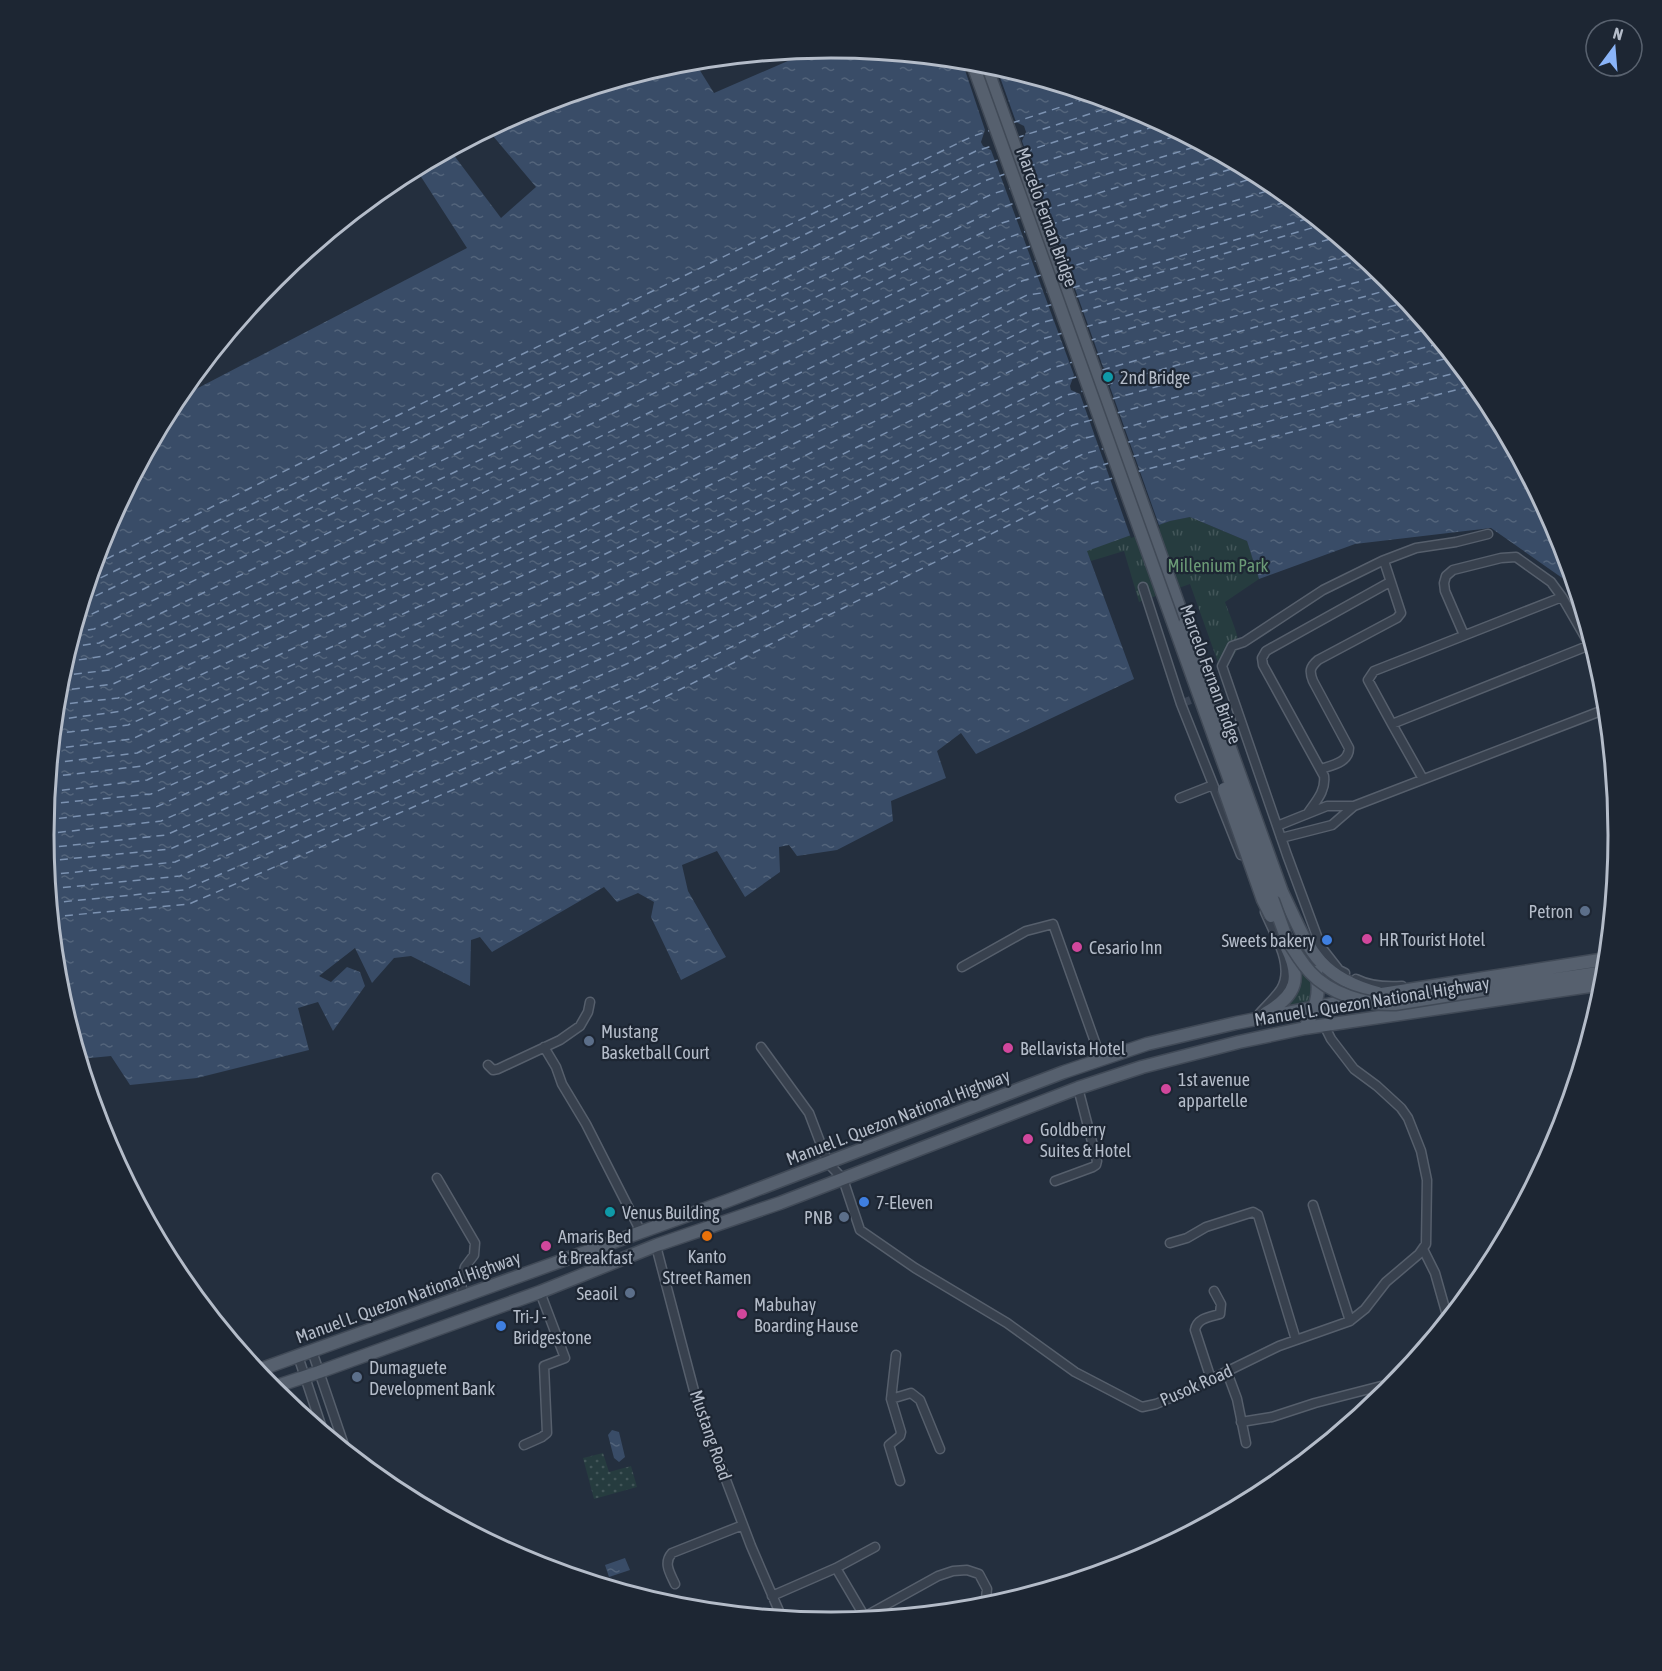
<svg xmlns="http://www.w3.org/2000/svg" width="1662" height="1671" font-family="'Asap Condensed',sans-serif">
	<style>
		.grass { fill: url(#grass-dots) }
		.park { fill: url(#park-tufts) }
		.water { fill: url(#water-ripples) }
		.pier { fill: #242f3e }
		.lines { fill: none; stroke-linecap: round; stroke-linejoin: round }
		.ferry { stroke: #7c92b1; stroke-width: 1.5; stroke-dasharray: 8 6; stroke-linecap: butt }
		.minor-tunnel { stroke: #3a4453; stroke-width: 8; stroke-dasharray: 8 4; stroke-linecap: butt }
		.minor-casing { stroke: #565f6c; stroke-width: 11 }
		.primary-casing { stroke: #414a57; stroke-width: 15 }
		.minor { stroke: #38414e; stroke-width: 8 }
		.primary { stroke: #56606e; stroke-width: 12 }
		.primary-bridge-casing { stroke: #414a57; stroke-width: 15; stroke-linecap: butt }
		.primary-bridge { stroke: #56606e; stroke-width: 12 }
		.culture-dot { fill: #0f9aa8; stroke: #1d2633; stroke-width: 2 }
		.service-dot { fill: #5c6f8a; stroke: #1d2633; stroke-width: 2 }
		.hotel-dot { fill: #d1479c; stroke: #1d2633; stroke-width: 2 }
		.shop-dot { fill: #3f7fe0; stroke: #1d2633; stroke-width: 2 }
		.food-dot { fill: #e8710a; stroke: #1d2633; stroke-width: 2 }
		.labels { text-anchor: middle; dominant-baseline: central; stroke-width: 4.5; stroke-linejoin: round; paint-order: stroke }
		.street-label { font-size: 18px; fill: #b4bcc9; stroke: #1d2633 }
		.poi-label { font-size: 18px; fill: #b4bcc9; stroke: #1d2633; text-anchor: start }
		.park-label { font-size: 18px; fill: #6b9a76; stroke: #1d2633 }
		.rim { fill: none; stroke: #b4bcc9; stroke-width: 3 }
	</style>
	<defs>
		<pattern id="grass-dots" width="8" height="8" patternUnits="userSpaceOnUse" patternTransform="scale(1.5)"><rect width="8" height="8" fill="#263c3f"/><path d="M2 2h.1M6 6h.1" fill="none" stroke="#435659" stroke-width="1.8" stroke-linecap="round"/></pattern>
		<pattern id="park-tufts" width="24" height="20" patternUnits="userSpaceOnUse" patternTransform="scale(1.5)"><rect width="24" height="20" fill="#263c3f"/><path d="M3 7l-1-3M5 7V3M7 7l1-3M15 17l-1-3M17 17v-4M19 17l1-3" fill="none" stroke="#435659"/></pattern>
		<pattern id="water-ripples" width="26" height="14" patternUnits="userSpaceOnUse" patternTransform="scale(1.5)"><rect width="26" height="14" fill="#394c67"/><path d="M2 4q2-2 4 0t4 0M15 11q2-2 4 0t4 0" fill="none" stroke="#53647b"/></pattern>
	</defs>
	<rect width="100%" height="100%" fill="#242f3e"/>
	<path class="grass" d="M603,1453L609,1472L631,1466L637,1487L594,1499L583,1458Z"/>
	<path class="park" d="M1190,517L1247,541L1259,579L1225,602C1228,611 1237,631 1238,640C1239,651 1230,664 1220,668L1190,584L1139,602L1124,551L1091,561L1086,550L1170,521Z
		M1302,973L1312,983L1314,998L1309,1006L1281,1011L1295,997Z"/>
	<path class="water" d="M831,48L985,63L1133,108L1269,181L1388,279L1486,398L1559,534L1576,593L1568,582L1491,528L1355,544L1259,579L1247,541L1190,517L1170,521L1087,551L1134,679L976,754L961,733L937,751L946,778L891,801L893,821L837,850L797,856L789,845L779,847L780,872L745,897L717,851L682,865L688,891L726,957L681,980L651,917L654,902L638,893L617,902L604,887L492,952L480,937L471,940L470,986L411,956L394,958L372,983L355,948L319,976L331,982L347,967L360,972L365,986L333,1031L318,1002L298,1008L309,1050L197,1078L130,1085L111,1056L80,1059L59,989L44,835L59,682L104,534L175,400L467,248L416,169L450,150L501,218L536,187L488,130L530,108L678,63L694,61L714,93L813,50Z
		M612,1430L619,1432L625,1457L619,1462L614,1458L608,1435Z
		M625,1558L630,1570L609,1577L605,1565Z"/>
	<path class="pier" d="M962,61L985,63L996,66L1016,122L1024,126L1026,132L1022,141L1103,367L1111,372L1113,378L1110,387L1160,528L1131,538L1080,394L1071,390L1070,386L1074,375L991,150L983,146L981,142L985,130Z"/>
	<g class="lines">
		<path class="ferry" d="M1012,123L1094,96
			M1016,138L1120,104
			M1024,152L1143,113
			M1027,167L1162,124
			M1034,181L1182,134
			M1039,195L1201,145
			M1044,210L1221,155
			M1049,225L1241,166
			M1053,240L1260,176
			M1058,254L1277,188
			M1063,269L1292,200
			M1072,288L1313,217
			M1076,297L1322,225
			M1080,312L1337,237
			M1085,327L1356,253
			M1088,341L1364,259
			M1095,355L1383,275
			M1102,370L1395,288
			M1105,385L1407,302
			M1112,399L1418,315
			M1117,413L1429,329
			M1120,429L1441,343
			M1125,443L1452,357
			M1131,457L1463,371
			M1136,472L1475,385
			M94,565L504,363L971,137L991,130
			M88,584L976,151L995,145
			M83,602L982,165L1002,159
			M78,617L90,615L987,180L1005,174
			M74,632L94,629L992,194L1012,188
			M69,647L99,643L534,434L997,209L1018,202
			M65,662L104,656L540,449L1002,223L1022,217
			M60,676L109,670L546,463L1007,238L1027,231
			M58,691L113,684L552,477L1012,252L1031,246
			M56,705L118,698L558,491L1017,267L1039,260
			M55,720L123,711L564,506L1022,281L1041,275
			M53,734L128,725L570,520L1027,295L1049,292
			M52,749L132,739L576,534L1032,310L1054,304
			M51,763L137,753L582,548L1037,324L1059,318
			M49,777L142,766L589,562L1042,339L1063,333
			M48,792L147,780L595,577L1047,353L1069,346
			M47,804L151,794L601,591L1052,368L1073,362
			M45,820L156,807L607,605L1057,382L1080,376
			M44,834L161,821L613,619L1063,396L1083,391
			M45,848L166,835L619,634L1068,411L1090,405
			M46,861L170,849L625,648L1073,425L1095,419
			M47,875L175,862L631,662L1078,440L1101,434
			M49,889L180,876L637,676L1083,454L1106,448
			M50,903L184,890L643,691L1088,469L1109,463
			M51,917L189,904L649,705L1093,483L1117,477"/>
		<path class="minor-tunnel" d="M1183,703L1221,688"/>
		<g class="minor-casing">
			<path id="minor" d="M1143,587L1181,704L1241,855
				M1464,635L1445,591L1444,583L1446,576L1453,570L1501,558L1516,557L1551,582L1562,597L1595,654
				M1392,724L1590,645
				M1321,769C1333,765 1349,762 1349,748L1313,681C1309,671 1310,667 1318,660L1397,618L1401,613L1385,564
				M1423,779L1392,724L1368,680L1374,671L1562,597
				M1180,798L1213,785
				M1308,813C1316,801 1326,791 1324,776L1263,665L1262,658L1266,651L1390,582
				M1277,826L1327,806H1354L1606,709
				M1281,838L1332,825L1354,806
				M962,967L1026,931L1053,924L1101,1059
				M1345,973L1339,970L1321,947L1287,855L1222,666L1232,646L1244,642L1323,590L1382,561L1416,548L1456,542L1488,534
				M1356,979C1370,986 1387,987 1402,986
				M1259,1014C1266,1006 1275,998 1281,989C1295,966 1274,934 1265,912
				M544,1047L556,1067L562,1084L586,1124L641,1232
				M761,1047L809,1113L828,1163L843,1179L860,1230L915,1268L1007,1323L1075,1372L1142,1407L1156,1404L1189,1390L1279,1346L1350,1321L1365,1309L1386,1282L1419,1254L1426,1244L1427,1180L1421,1151L1408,1118L1401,1108L1377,1086L1354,1069L1331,1039L1324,1025
				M488,1065L493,1070L498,1069L560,1040L580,1026L588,1012L590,1002
				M437,1178L475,1243L474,1255L465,1267L461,1282L463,1296
				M1055,1181L1093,1167L1096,1165L1097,1161L1078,1088
				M1313,1205L1350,1321
				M1170,1243L1187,1238L1206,1227L1253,1212L1258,1215L1296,1340
				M656,1246L698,1406L751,1546L782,1618
				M1423,1249L1435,1273L1448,1319
				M312,1351L346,1451
				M896,1355L891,1399L901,1432L900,1436L889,1445L900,1481
				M298,1356L324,1434
				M1227,1372L1237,1399L1246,1443
				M1211,1379L1195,1330C1197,1318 1210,1317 1220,1314L1221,1304L1214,1291
				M891,1399L911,1393L920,1400L940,1449
				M1241,1422L1272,1417L1315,1403L1389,1384
				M524,1445L542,1437L547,1433L544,1366L565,1358L540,1292
				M836,1568L866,1619
				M675,1584C670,1573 663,1563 672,1553L743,1525
				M772,1596L836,1568L875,1547
				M864,1617L938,1576L953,1571L967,1570L979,1574L987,1589L986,1598L972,1609"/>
		</g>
		<g class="primary-casing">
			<path id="primary" d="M985,63L1185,623
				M1282,892C1308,946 1315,976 1378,993
				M1488,989L1605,972
				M1266,1013C1297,995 1302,978 1286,946
				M1305,1028C1315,1008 1321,995 1316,972
				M256,1371L727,1201L1064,1072L1147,1044L1236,1023L1382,994L1606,959
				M271,1388L319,1372L540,1292L657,1245L780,1203L1078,1088L1142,1067L1239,1042L1305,1028L1604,984"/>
		</g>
		<use href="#minor" class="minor"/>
		<use href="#primary" class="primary"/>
		<g class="primary-bridge-casing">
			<path id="primary-bridge" d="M972,62L1286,937C1293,949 1300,961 1310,972C1330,994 1366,1005 1395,1004L1488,989
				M1185,623L1282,892
				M1224,789L1263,900L1271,916"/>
		</g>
		<use href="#primary-bridge" class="primary-bridge"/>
	</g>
	<g class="culture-dot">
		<circle cx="1108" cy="377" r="6"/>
		<circle cx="610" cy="1212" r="6"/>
	</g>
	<g class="service-dot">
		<circle cx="1585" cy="911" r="6"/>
		<circle cx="589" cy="1041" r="6"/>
		<circle cx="844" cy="1217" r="6"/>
		<circle cx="630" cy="1293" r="6"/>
		<circle cx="357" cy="1377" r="6"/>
	</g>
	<g class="hotel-dot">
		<circle cx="1367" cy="939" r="6"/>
		<circle cx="1077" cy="947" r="6"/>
		<circle cx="1008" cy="1048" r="6"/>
		<circle cx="1166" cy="1089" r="6"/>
		<circle cx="1028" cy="1139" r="6"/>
		<circle cx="546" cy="1246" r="6"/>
		<circle cx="742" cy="1314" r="6"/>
	</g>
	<g class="shop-dot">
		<circle cx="1327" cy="940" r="6"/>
		<circle cx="864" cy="1202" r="6"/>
		<circle cx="501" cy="1326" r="6"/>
	</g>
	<circle class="food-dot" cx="707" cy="1236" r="6"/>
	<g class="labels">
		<g class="street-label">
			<text transform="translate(1047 217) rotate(70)">Marcelo Fernan Bridge</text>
			<text transform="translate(1211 674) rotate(70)">Marcelo Fernan Bridge</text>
			<text transform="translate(1372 1001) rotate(-9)">Manuel L. Quezon National Highway</text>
			<text transform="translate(898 1117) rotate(-21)">Manuel L. Quezon National Highway</text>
			<text transform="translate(408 1297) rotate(-20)">Manuel L. Quezon National Highway</text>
			<text transform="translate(1196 1385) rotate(-24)">Pusok Road</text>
			<text transform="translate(711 1435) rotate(71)">Mustang Road</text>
		</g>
		<g class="poi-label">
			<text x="1120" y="377">2nd Bridge</text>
			<text x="1573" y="911" text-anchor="end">Petron</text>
			<text x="1379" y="939">HR Tourist Hotel</text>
			<text x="1315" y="940" text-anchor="end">Sweets bakery</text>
			<text x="1089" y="947">Cesario Inn</text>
			<text x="601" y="1031">Mustang<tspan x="601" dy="21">Basketball Court</tspan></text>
			<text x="1020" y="1048">Bellavista Hotel</text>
			<text x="1178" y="1079">1st avenue<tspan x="1178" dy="21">appartelle</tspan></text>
			<text x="1040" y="1129">Goldberry<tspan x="1040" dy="21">Suites &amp; Hotel</tspan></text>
			<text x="876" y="1202">7-Eleven</text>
			<text x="622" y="1212">Venus Building</text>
			<text x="832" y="1217" text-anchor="end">PNB</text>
			<text x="558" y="1236">Amaris Bed<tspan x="558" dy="21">&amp; Breakfast</tspan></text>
			<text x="707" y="1256" text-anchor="middle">Kanto<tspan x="707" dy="21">Street Ramen</tspan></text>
			<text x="618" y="1293" text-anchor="end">Seaoil</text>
			<text x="754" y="1304">Mabuhay<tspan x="754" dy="21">Boarding Hause</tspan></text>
			<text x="513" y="1316">Tri-J -<tspan x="513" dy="21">Bridgestone</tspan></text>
			<text x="369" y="1367">Dumaguete<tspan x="369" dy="21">Development Bank</tspan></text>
		</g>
		<g class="park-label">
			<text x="1218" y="565">Millenium Park</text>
		</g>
	</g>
	<path d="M0 0H1662V1671H0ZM54 835a777 777 0 1 1 1554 0a777 777 0 1 1-1554 0Z" fill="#1d2633" fill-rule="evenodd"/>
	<path class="rim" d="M54 835a777 777 0 1 1 1554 0a777 777 0 1 1-1554 0Z"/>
	<g transform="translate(1614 48) rotate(16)"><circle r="28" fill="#1d2633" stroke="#59626f" stroke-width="1.5"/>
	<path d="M0-4.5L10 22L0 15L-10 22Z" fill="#8ab4f8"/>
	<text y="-9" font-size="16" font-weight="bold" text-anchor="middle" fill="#b4bcc9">N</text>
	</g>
</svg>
